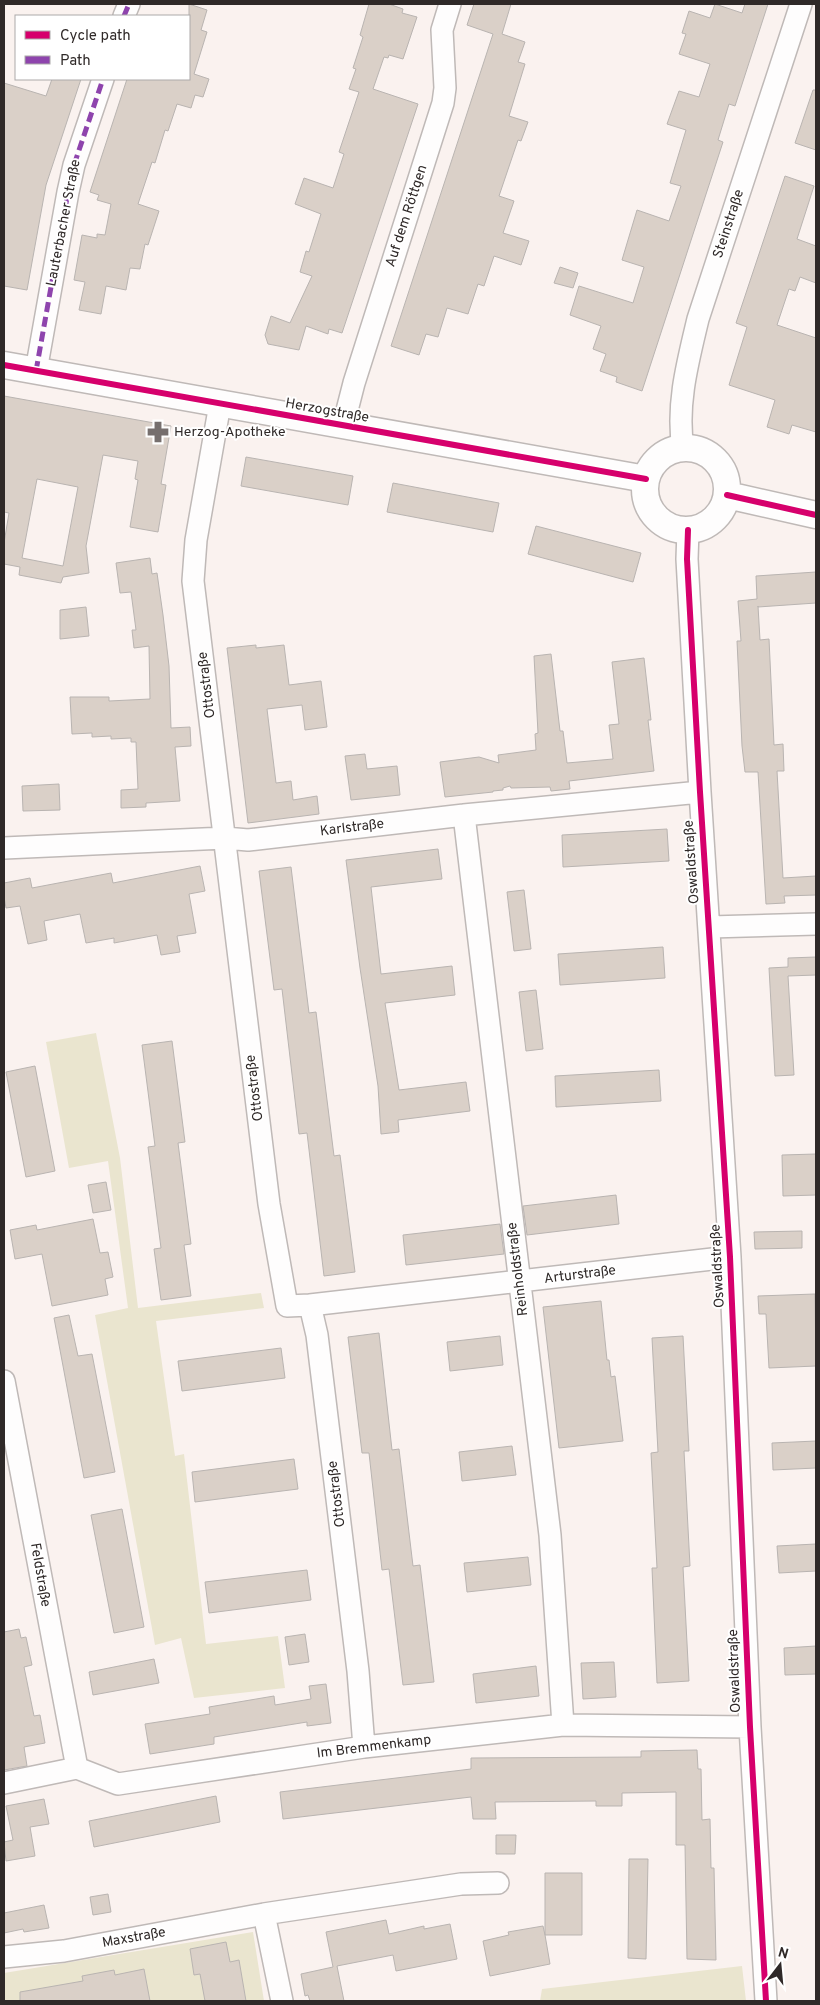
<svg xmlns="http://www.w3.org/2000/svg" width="820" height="2005" font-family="Overpass,sans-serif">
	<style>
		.green { fill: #eae5cf }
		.building { fill: #dad0c8; stroke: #b9b4b1; fill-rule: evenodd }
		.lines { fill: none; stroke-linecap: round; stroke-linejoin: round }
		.minor-casing { stroke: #bfb9b7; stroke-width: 24 }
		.tertiary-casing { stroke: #bfb9b7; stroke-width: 29 }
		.minor { stroke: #fefdfd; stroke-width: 21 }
		.tertiary { stroke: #fefdfd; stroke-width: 26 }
		.quiet { stroke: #8e44ad; stroke-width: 5; stroke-dasharray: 10 5; stroke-linecap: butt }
		.cycleway-casing { stroke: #fff; stroke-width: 9 }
		.cycleway { stroke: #d6006c; stroke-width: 6 }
		.labels { text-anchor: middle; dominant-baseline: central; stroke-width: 4; stroke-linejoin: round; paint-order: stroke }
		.street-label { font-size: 14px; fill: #2f2928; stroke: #fff }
		.poi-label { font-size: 14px; fill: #2f2928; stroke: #fff; text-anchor: start }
	</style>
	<rect width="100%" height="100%" fill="#faf2ef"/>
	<path class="green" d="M96,1033L120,1158L138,1308L261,1293L264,1308L156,1321L175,1456L184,1454L206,1644L278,1636L285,1688L194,1698L181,1638L155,1645L95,1315L128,1308L108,1161L69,1168L46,1042Z
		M253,1932L264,2001H4V1973Z
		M742,1966L746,2001H540L542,1989Z"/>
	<path class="building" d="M189,4L207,10L201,30L207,32L194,74L209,79L203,97L195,95L191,108L177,104L168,131L165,130L155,163L152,162L138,204L159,211L148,245L145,244L140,269L130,268L126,290L106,286L101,314L79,310L85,282L74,280L82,235L97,238V234L105,235L111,204L97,200L99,195L90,192L127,79H189Z
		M369,4H389L403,9L402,13L417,17L403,59L389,55L388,58L384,57L373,89L418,104L342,333L329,329L328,334L306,326L299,350L268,344L265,335L271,316L290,323L312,276L300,272L306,251L309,252L321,214L295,204L304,178L333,188L344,154L339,152L359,92L349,89L356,69L353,68L363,37L360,35Z
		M474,4H511L502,34L525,42L518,62L525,64L509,116L528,122L521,141L518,140L499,196L514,201L503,233L529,241L521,265L494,256L484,286L478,284L468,314L447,308L438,337L426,334L419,355L391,346L493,34L467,25Z
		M715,4L742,13L745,4H768L735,106L729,104L718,140L723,142L642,391L616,382L617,377L600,371L606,354L593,349L601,326L570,315L579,286L633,303L644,267L622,260L637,210L669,221L681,186L670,183L686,130L667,124L679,91L699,97L710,64L679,54L686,34L682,33L689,11L710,18Z
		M52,79H81L46,185L27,290L4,286V83L46,96Z
		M813,90H816V150L795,143Z
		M785,176L814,186L797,239L816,246V283L800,277L795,291L789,289L777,325L816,338V432L792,425L789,434L767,427L775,400L729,385L747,327L736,323Z
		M560,267L578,273L573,288L554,283Z
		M4,396L171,426L161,484L166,485L158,532L130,527L138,480L135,479L138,461L103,455L86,546L89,573L63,577L61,583L19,575L20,567L4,564V543L9,513L4,512ZM37,479L78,487L63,566L22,558Z
		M246,457L353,476L348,505L241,486Z
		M393,483L499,503L493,532L387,512Z
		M536,526L641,553L633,582L528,554Z
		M150,558L152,574L157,573L163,615L169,666L171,728L190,727L191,746L175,747L180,801L146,803V807L121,808V790L138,789L136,742H131V738L111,739V736L92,737V733L72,734L70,697H109V701L150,699L149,646L134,648L132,630H136L131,592L120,593L116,563Z
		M816,572V603L758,607V606L760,640L769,639L774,745L783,744L784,771H777L783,878L816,876V895L784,896L785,903L766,904L758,772H745L742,746L737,641H741L738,601L757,599L756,576Z
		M86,607L89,636L60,639V610Z
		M256,645V648L284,645L289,685L321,681L327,727L305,730L302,705L267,709L276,783L291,781L293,800L317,796L319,814L248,823L227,648Z
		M551,654L560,731H563L567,763L613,759L609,725L619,724L612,662L644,658L651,720H648L654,771L569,781L570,789L551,791L550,787L511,788L510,786L503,788V790L493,791V792L445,797L440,762L479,757L499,763L498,755L536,750L535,734L538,733L534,656Z
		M365,754L367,769L397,766L400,795L351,800L345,756Z
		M59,784L60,810L23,811L22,786Z
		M667,829L669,861L563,867L562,835Z
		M438,849L442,879L371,887L381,974L452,966L455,995L385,1003L399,1090L466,1082L470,1111L398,1120L399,1132L381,1134L378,1086L360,968L346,860Z
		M200,866L205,891L189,894L196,933L177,936L180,952L161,955L157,935L114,943V938L86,943L80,914L44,921L47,940L28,944L20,906L6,908L4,897V883L30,878L32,888L111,873L113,883Z
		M291,867L309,1013L316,1012L334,1156L340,1155L355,1272L324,1276L307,1133L299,1134L282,989L274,990L259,871Z
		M524,890L531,949L514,951L507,892Z
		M663,947L665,978L560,985L558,954Z
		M816,957V975L788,976L794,1075L775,1076L769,968L788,967V958Z
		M536,990L543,1049L526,1051L519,992Z
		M172,1041L185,1142L178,1143L191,1244L184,1245L191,1296L161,1300L154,1249L161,1248L148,1147L155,1146L142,1045Z
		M35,1066L55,1171L26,1177L6,1072Z
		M659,1070L661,1101L556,1107L555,1076Z
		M816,1154V1195L783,1196L782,1155Z
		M106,1182L111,1210L93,1213L88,1185Z
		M616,1195L619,1224L527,1235L523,1206Z
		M93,1219L100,1253L108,1252L113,1277L105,1279L108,1295L52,1306L42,1254L15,1259L10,1230L36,1225L37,1230Z
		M500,1224L504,1254L406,1265L403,1235Z
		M802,1231V1248L755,1249L754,1232Z
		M815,1294L816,1366L769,1368L766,1314H759L758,1296Z
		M601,1301L607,1360H609L611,1377L615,1376L623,1441L559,1448L543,1307Z
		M69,1315L78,1356L92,1354L115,1472L84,1478L54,1318Z
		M379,1333L392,1450L399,1449L413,1566L420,1565L434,1682L403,1685L389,1569L382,1570L369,1453H362L348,1337Z
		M500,1336L503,1365L450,1371L447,1342Z
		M683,1336L689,1451H684L690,1566L683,1567L689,1681L657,1683L652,1568H657L651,1453L658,1452L652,1338Z
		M281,1348L285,1378L182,1391L178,1361Z
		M816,1441V1468L773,1470L772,1443Z
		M512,1446L516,1475L462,1481L459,1452Z
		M294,1459L298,1489L195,1502L192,1472Z
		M122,1509L144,1627L114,1633L91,1515Z
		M816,1544V1571L779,1573L777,1546Z
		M528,1557L531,1585L467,1592L464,1563Z
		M307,1570L311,1600L209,1613L205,1582Z
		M19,1629L21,1638L26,1637L32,1665L24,1667L34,1716L40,1715L45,1743L24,1747L27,1766L4,1770V1632Z
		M305,1634L309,1662L289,1665L285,1637Z
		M816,1646V1674L785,1675L784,1648Z
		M154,1659L159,1683L93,1695L89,1672Z
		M614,1662L616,1697L583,1699L581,1663Z
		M536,1666L539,1696L476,1703L473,1674Z
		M326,1684L331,1723L307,1726V1722L214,1737V1744L150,1754L145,1724L210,1714L209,1707L274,1696L275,1705L311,1699L309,1686Z
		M697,1750L698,1769H701L702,1820L710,1819L711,1868H714L716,1960L687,1959L685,1845H676V1792L622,1793V1806H596V1801L495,1802L496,1819H473L471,1797L283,1819L280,1792L471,1769V1758L641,1757V1751Z
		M216,1796L220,1822L94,1847L89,1821Z
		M44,1799L49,1824L30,1827L35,1856L6,1861L4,1842L13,1840L6,1806Z
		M496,1835H516L515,1854H496Z
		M629,1859H648L646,1959L628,1958Z
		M545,1873H582V1935H545L550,1964L490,1976L483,1941L509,1935L508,1932L543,1926L545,1935Z
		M108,1894L111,1912L93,1915L90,1897Z
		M44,1905L49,1928L24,1932L23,1929L4,1933V1913Z
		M386,1920L389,1934L424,1926V1929L450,1924L457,1959L396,1971L393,1955L337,1966L344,2001H310L308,1995L305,1996L301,1974L333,1967L326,1932Z
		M226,1942L230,1962L239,1960L246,2001H205L200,1974L194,1975L190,1949Z
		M144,1969L150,2001H20V1992L83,1981L82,1976L114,1970L115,1975Z"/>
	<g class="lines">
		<g class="minor-casing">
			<path id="minor" d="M124,16L129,4
				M36,371L68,192L74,165L103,79
				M220,404L196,540L193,581L269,1204L287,1306L310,1305L317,1335L358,1671L364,1747
				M343,426L354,383L443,103L445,88L442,30L450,4
				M683,448C676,405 688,361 698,319L801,4
				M688,530L687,559L700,792L730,1257L750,1727L766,2001
				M464,815L550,1535L563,1725
				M4,848L225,838L248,840L464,815L700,792
				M710,927L816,924
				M310,1305L730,1257
				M4,1381L77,1768
				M4,1783L77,1768L118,1784L364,1747L563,1725L750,1727
				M264,1914L282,2001
				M4,1957L64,1951L264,1914L461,1884L498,1883"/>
		</g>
		<g class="tertiary-casing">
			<path id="tertiary" d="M4,365L646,479
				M645 489a41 41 0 1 1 82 0a41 41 0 1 1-82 0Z
				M727,495L816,515"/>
		</g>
		<use href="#minor" class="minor"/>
		<use href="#tertiary" class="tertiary"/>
		<path class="quiet" d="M124,16L129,4
			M36,371L68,192L74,165L103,79"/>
		<g class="cycleway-casing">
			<path id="cycleway" d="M4,365L646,479
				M727,495L816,515
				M688,530L687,559L700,792L730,1257L750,1727L766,2001"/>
		</g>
		<use href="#cycleway" class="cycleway"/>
	</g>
	<defs>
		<g id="pharmacy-bare" transform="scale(1.725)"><path d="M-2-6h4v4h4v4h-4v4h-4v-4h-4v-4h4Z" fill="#766f6e" stroke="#fff" stroke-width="2.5" paint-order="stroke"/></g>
	</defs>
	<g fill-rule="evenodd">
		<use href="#pharmacy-bare" x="158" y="432"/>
	</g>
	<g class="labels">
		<g class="street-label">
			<text transform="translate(407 216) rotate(-72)">Auf dem Röttgen</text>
			<text transform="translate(64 223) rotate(-79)">Lauterbacher Straße</text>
			<text transform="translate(729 224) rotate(-72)">Steinstraße</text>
			<text transform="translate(327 411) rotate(10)">Herzogstraße</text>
			<text transform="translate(207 685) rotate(-97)">Ottostraße</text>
			<text transform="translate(352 828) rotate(-7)">Karlstraße</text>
			<text transform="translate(692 862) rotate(-94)">Oswaldstraße</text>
			<text transform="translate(255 1088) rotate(-97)">Ottostraße</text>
			<text transform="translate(718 1266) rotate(-93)">Oswaldstraße</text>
			<text transform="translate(518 1269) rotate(-97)">Reinholdstraße</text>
			<text transform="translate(580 1275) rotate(-7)">Arturstraße</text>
			<text transform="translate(337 1494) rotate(-97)">Ottostraße</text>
			<text transform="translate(40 1575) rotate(80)">Feldstraße</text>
			<text transform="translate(735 1671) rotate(-92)">Oswaldstraße</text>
			<text transform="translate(374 1747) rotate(-7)">Im Bremmenkamp</text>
			<text transform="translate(134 1938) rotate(-10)">Maxstraße</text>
		</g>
		<g class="poi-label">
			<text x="174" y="432">Herzog-Apotheke</text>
		</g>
	</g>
	<rect width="820" height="2005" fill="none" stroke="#2f2928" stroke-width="10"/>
	<rect x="15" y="15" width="175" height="65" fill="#ffffff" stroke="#aca9a9"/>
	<rect x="25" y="31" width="25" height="8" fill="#d6006c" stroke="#aca9a9"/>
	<text x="60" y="40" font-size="15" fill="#2f2928">Cycle path</text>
	<rect x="25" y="56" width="25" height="8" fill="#8e44ad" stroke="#aca9a9"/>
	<text x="60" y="65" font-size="15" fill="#2f2928">Path</text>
	<g transform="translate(780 1965) rotate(16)" stroke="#ffffff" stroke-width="4" paint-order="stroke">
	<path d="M0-4L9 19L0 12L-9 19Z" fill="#2f2928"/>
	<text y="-8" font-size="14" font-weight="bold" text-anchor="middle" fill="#2f2928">N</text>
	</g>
</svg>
